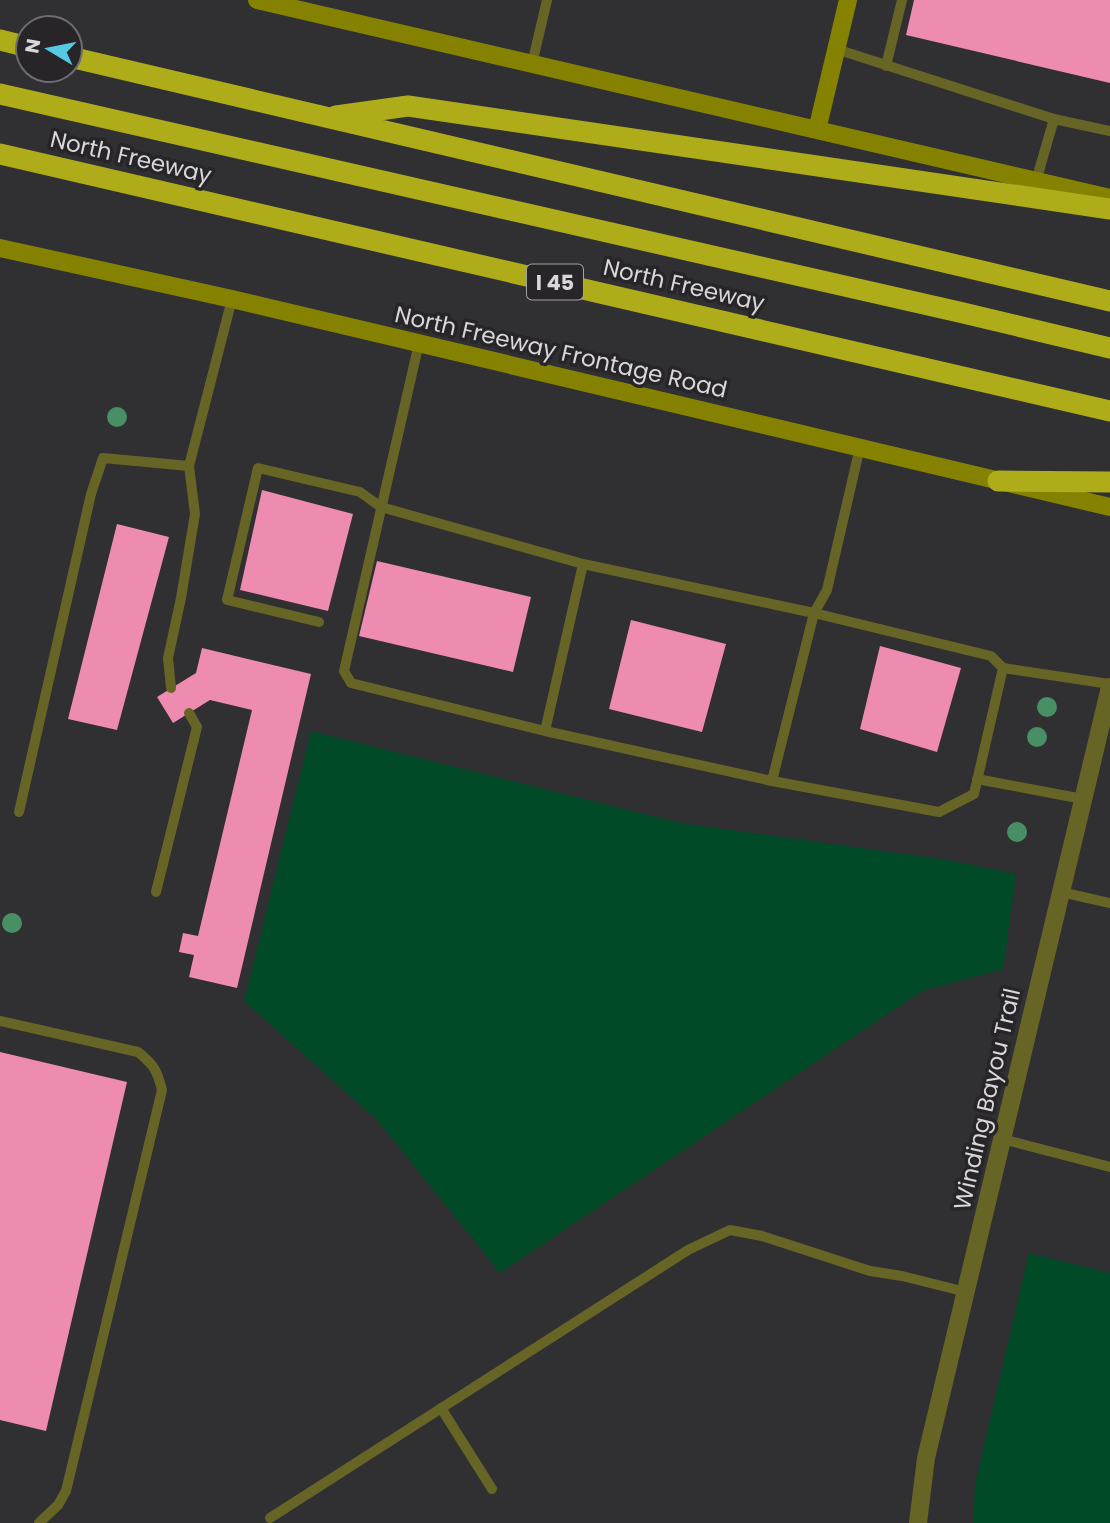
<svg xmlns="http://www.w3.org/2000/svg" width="1110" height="1523" font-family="Poppins,sans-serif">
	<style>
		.green { fill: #014a27 }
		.building { fill: #ee8bb1 }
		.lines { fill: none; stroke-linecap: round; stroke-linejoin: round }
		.lane { stroke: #666526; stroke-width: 10 }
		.street { stroke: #666526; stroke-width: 18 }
		.secondary { stroke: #848200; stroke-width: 18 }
		.highway { stroke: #aeac18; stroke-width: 21 }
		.tree { fill: #488f66 }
		.labels { text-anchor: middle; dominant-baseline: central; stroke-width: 7; stroke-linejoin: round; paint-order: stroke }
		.shield { fill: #272528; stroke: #a3a2a4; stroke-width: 2 }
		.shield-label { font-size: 21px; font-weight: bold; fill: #d8d7d9 }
		.street-label { font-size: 23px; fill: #d8d7d9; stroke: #272528 }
	</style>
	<rect width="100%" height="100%" fill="#302f32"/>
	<path class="green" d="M311,731L680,823L949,860L1016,874L1003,969L922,991L500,1273L378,1121L244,1001Z
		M1029,1253L1110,1273V1523H973L975,1484Z"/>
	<path class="building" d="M914,0H1110V83L906,35Z
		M262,490L353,514L328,611L240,590Z
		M117,524L169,537L117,730L68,719Z
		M377,561L531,597L513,672L359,636Z
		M631,620L726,644L702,732L609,709Z
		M880,646L961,668L937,752L860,729Z
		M202,648L311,674L237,988L189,977L194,955L179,952L183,933L198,936L252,710L210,700L173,723L157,697L196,673Z
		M0,1052L127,1082L46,1431L0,1420Z"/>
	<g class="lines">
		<path class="lane" d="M836,49L1054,119
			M532,64L547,0
			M886,66L902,0
			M1036,181L1054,119L1110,131
			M419,343L344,671L351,683L545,731L772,781L814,613L827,590L860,447
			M319,622L227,600L258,468L360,492L381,507L583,564L814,613L991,656L1003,668L974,794L939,812L772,781
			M1003,668L1110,684
			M171,688L168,658L181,598L195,514L189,466
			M545,731L583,564
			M977,779L1083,799
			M19,812L91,494L103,458L189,466L232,299
			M156,892L197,727L189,713
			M1061,892L1110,903
			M0,1021L138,1052C154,1065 157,1070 162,1090L66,1491L58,1505L39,1523
			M1002,1139L1110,1167
			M441,1408L492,1489
			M270,1518L688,1250L730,1230L762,1236L870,1271L902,1276L966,1292"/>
		<path class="street" d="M918,1523L926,1458L1110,687"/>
		<path class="secondary" d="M257,0L1110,198
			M817,130L848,0
			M0,248L232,299L1110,507"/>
		<path class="highway" d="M0,40L28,47
			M70,57L1110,301
			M0,94L959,312L1110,348
			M336,116L408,106L1110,209
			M0,154L1110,411
			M998,481L1110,482"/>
	</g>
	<g class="tree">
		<circle cx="117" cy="417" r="10"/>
		<circle cx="1047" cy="707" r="10"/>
		<circle cx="1037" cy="737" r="10"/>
		<circle cx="1017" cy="832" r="10"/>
		<circle cx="12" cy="923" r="10"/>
	</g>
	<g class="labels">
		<rect class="shield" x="527" y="264.5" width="56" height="35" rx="5"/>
		<g class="shield-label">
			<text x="555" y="282">I 45</text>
		</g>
		<g class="street-label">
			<text transform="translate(131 157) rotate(13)">North Freeway</text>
			<text transform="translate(684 285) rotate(13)">North Freeway</text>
			<text transform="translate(561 352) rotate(13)">North Freeway Frontage Road</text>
			<text transform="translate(987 1099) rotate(-77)">Winding Bayou Trail</text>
		</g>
	</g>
	<g transform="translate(49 49) rotate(280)"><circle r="33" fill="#272528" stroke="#6e6c6f" stroke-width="2"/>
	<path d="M0-5L12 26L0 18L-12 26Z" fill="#58c9e4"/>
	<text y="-10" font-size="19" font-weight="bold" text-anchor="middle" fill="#d8d7d9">N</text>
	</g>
</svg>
